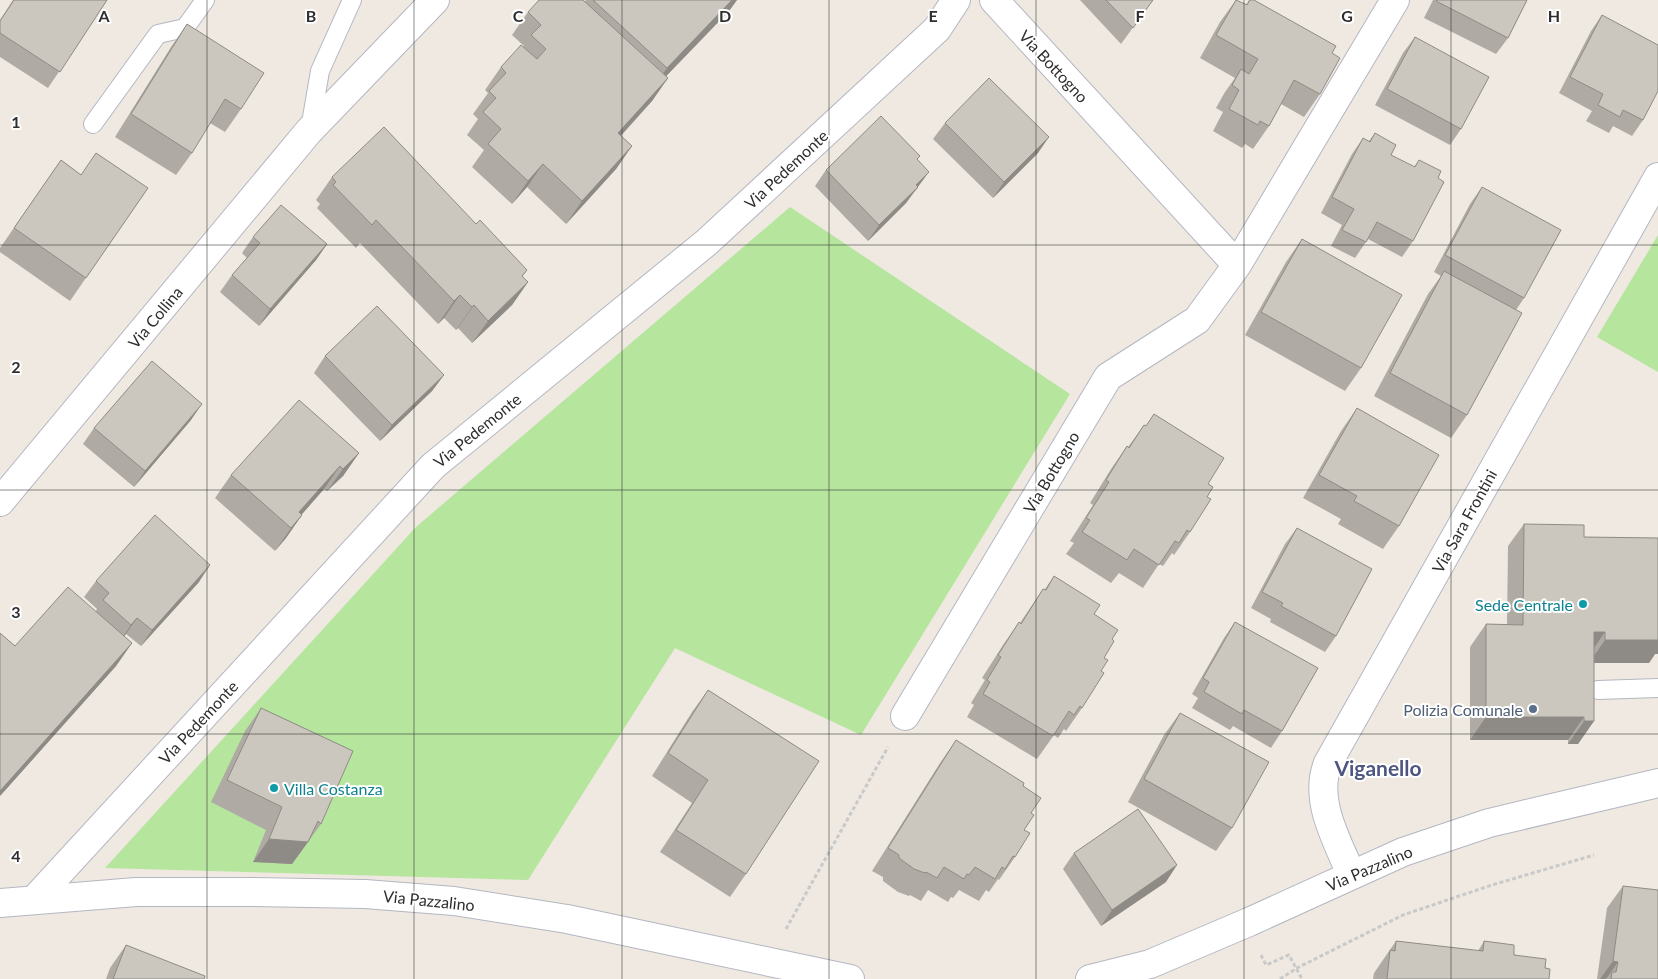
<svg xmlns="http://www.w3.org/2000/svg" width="1658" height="979" font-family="Lato,sans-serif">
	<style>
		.green { fill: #b6e59e }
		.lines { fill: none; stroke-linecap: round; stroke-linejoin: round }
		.lane-casing { stroke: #b4b7c1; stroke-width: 20 }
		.street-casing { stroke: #b4b7c1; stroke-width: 30 }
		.secondary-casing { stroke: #b4b7c1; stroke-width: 30 }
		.path { stroke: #c9c9c9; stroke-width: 3; stroke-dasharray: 4 2.5; stroke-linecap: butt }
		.lane { stroke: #fff; stroke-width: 18 }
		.street { stroke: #fff; stroke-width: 28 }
		.secondary { stroke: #fff; stroke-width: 28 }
		.wall { fill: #afaba4 }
		.shaded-wall { fill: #8e8b86 }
		.building { fill: #cbc7bf; stroke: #8e8b86 }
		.grid { fill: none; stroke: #2e2e2e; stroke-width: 1; stroke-opacity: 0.55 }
		.culture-dot { fill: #0f9aa8; stroke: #fff; stroke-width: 2 }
		.service-dot { fill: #5c6f8a; stroke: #fff; stroke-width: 2 }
		.labels { text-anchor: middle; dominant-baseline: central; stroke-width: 4; stroke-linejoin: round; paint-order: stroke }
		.street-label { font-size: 16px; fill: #2e2e2e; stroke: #fff }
		.culture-label { font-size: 16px; fill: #0d838f; stroke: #fff; text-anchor: end }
		.service-label { font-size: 16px; fill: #4e5e75; stroke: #fff; text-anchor: end }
		.district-label { font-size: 21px; font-weight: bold; fill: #4d5680; stroke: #fff }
		.grid-label { font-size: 16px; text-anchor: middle; font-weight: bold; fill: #2e2e2e; stroke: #fff; stroke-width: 4; stroke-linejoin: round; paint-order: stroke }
	</style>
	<rect width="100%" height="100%" fill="#efe9e1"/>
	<path class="green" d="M790,207L1070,394L861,735L675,648L528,880L105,868L416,527Z
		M1658,235V372L1597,337Z"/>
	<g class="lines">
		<g class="lane-casing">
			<path id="lane" d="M93,124L158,34L185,28L205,0
				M310,129L320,71L352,0
				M1598,690L1658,688"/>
		</g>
		<g class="street-casing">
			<path id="street" d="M994,0L1237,265
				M0,502L309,131L435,0
				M905,716L1108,377L1197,320L1237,265L1395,0
				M1351,874C1337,840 1313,800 1328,763L1658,177
				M35,899L433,466L707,242L937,29L956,0"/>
		</g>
		<g class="secondary-casing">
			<path id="secondary" d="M0,903L136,892H254L365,894L454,901L567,919L850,979
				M1090,979L1150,964L1249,922L1403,852L1489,823L1658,783"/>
		</g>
		<path class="path" d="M786,929L888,747
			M1261,955L1266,965L1289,955L1302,979
			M1280,979L1297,968L1403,915L1492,885L1594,855"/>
		<use href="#lane" class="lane"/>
		<use href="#street" class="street"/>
		<use href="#secondary" class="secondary"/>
	</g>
	<path class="wall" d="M13,0H107L48,88L0,57V20Z
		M586,0H737L729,11L666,76L668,78L652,101L621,136L632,146L616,169L566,224L527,187L512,204L472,167L484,150L467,135L478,119L473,114L488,93L485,90L501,67L524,46L512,35L528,12L585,1Z
		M1080,0H1153L1121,44Z
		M1236,0L1246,5L1249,0L1332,53L1320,94L1304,117L1281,104L1269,126L1253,149L1245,144L1242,148L1213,131L1223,112L1216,108L1225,92L1235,78L1200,58L1220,22Z
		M1433,0H1527L1508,38L1496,54L1424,18Z
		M1602,15L1643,120L1632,136L1613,126L1609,133L1586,121L1592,111L1559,93L1591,31Z
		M187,24L241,109L225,132L210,123L192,153L176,175L115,137L171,47Z
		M1415,37L1461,129L1450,145L1375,105L1403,53Z
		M945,123L1038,153L993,198L933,139Z
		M1375,133L1391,155L1414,167L1419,160L1438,178L1413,241L1402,257L1368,239L1355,258L1331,246L1342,225L1321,213L1352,154L1363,138L1369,141Z
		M61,160L81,175L148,188L70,301L0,252V248Z
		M917,160L918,188L914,192L906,203L868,241L815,186L826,170Z
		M332,177L476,224L527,270L522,277L528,282L512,305L472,343L458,328L456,330L444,318L438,324L360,243L356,248L317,208L320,204L316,200Z
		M1482,187L1524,298L1516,310L1467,415L1451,438L1374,396L1428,294L1441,276L1434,272L1470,204Z
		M253,237L327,244L316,260L259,326L220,292L232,275L247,258L242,253Z
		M1302,239L1361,368L1345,391L1245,335L1286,262Z
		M325,356L444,375L432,391L380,441L314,373Z
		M1357,408L1399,526L1383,549L1338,524L1341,519L1303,498L1341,431Z
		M1154,414L1208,484L1207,497L1190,532L1174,555L1172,553L1163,566L1159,564L1143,588L1119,573L1111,583L1066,554L1074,543L1070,541L1093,505L1090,503L1111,469L1127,446L1128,447L1144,425L1146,426Z
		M191,420L134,487L83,444L94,428Z
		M359,453L343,476L327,491L324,489L301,515H302L286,538L275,551L215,498L231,475Z
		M1524,524L1584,537L1658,538V654H1655L1649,663H1594V721L1578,744H1568V740H1470V647L1486,624L1507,625L1508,546Z
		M1297,528L1336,636L1325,652L1270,622L1271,619L1251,608L1285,544Z
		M1054,576L1094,614L1112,639L1104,658L1101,671L1082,708L1066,731L1064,729L1058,738L1054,735L1037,759L967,717L974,705L971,703L985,680L982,678L1003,645L1019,622L1020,623L1043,589H1045Z
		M96,581L199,582L141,646L126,634L124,636L132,643L116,666L0,796V633L15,646L96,611L97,609L84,597Z
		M1235,622L1282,731L1271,748L1233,726L1230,730L1192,708L1198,698L1192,694L1224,638Z
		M708,690L746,874L730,897L660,852L692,803L652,776L692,712Z
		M261,708L321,824L292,864L253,862L266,830L211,802L245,731Z
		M1180,713L1232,828L1216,851L1128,802L1164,735Z
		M956,740L1023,786L1031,813L1024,830L1015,857L999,880L998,879L989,892L986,890L979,901L959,890L953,898L951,897L948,902L928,890L921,901L910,895L909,896L898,892L883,881V877L872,871L940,763Z
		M1074,853L1166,882L1101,926L1063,869Z
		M1623,886L1658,979H1597L1607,908Z
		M1396,941L1478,951L1484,941L1545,968L1549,979H1373L1374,973Z
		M126,945L204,979H106L110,968Z"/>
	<path class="shaded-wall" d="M732,0H737L729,11L647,96L667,68Z
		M668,78L652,101L602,156L618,133Z
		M1049,137L1038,153L993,198L1004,182Z
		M632,146L616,169L566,224L582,201Z
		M543,164L527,187L512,204L528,181Z
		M929,172L906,203L868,241L879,225L916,185Z
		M327,244L316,260L259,326L270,309Z
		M528,282L512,305L472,343L488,321Z
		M460,295L444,318L438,324L454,301Z
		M474,305L458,328L456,330L472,307Z
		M444,375L432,391L380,441L392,425Z
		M202,404L191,420L134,487L145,471Z
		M359,453L343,476L327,491L343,469Z
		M340,466L324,489L290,528L299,512Z
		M302,515L286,538L275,551L291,528Z
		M210,565L199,582L141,646L152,630Z
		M137,618L126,634L120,641L131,625Z
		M1594,632H1605L1589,655Z
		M1605,640H1658V654H1655L1649,663H1589Z
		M132,643L116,666L0,796V791Z
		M1486,717H1584L1568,740H1470Z
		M1584,721H1594L1578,744H1568Z
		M269,839L308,842L292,864L253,862Z
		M1177,865L1166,882L1101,926L1112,910Z
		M1613,961L1618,962L1606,979H1600Z"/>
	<path class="building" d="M14,0H107L60,72L0,33V21Z
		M539,0H583L668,78L618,133L632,146L582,201L543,164L528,181L488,144L501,129L483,112L496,98L489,91L506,73L501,67L521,45L537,59L546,49L531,35L541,25L528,12Z
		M593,0H732L667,68Z
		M1106,0H1153L1133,28Z
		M1236,0L1247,5L1250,0H1254L1336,46L1332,53L1340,58L1320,94L1294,80L1269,126L1260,121L1258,125L1229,109L1239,90L1232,85L1241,69L1249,74L1258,59L1216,35Z
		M1437,0H1527L1508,38L1436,1Z
		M1602,15L1658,45V91L1643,120L1623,110L1620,117L1598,105L1603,94L1570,77Z
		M187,24L264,73L241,109L225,99L192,153L131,114Z
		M1415,37L1489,77L1461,129L1387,89Z
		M989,78L1049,137L1004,182L945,123Z
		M881,116L920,156L917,159L929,172L916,185L918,187L879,225L826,170Z
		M384,127L476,224L480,220L527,270L522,276L528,282L488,321L474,305L472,307L460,295L454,301L376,220L372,225L333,185L336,182L332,177Z
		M1375,133L1396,145L1391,155L1415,167L1419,160L1441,171L1438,178L1444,182L1413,241L1377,222L1366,242L1342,230L1354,209L1332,197L1363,138L1370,142Z
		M96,153L148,188L86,278L14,228L61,160L81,175Z
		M1482,187L1561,230L1524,298L1445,255Z
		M281,205L327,244L270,309L232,275L260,243L253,237Z
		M1302,239L1402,295L1361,368L1261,312Z
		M1444,271L1522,313L1467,415L1390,373Z
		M377,306L444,375L392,425L325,356Z
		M152,361L202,404L145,471L94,428Z
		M299,400L359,453L343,469L340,466L299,512L302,515L291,528L231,475Z
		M1357,408L1439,455L1399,526L1354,501L1357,496L1319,475Z
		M1154,414L1224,458L1208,484L1213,487L1207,497L1211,499L1190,532L1187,530L1179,543L1175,541L1159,565L1134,549L1127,560L1082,532L1090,520L1086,518L1109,482L1106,480L1127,446L1129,448L1144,425L1146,426Z
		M155,515L210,565L152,630L137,618L131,625L103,600L109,593L96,581Z
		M1524,524L1584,525V537L1658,538V640H1605V632H1594V721H1584V717H1486V624L1523,625Z
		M1297,528L1372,569L1336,636L1281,606L1283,603L1262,592Z
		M1054,576L1100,605L1094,614L1118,630L1112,639L1114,641L1104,658L1108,660L1101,671L1104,673L1082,708L1080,706L1074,715L1069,711L1053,736L983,694L990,682L987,680L1001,657L998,655L1019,622L1021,624L1043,589L1046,590Z
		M68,587L132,643L0,791V633L15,646Z
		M1235,622L1318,668L1282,731L1244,710L1242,714L1204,692L1209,682L1203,678Z
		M708,690L819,761L746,874L676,830L708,780L668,753Z
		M261,708L353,751L321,824L318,821L308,842L269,839L282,807L227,780Z
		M1180,713L1269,762L1232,828L1144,779Z
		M956,740L1024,783L1023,786L1041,798L1031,813L1034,815L1024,830L1030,833L1015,857L1013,856L1005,869L1002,867L995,879L975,867L969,875L967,874L964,879L944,867L937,878L926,872L925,873L914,869L899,858V855L888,848Z
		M1138,809L1177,865L1112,910L1074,853Z
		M1623,886L1658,890V979H1611L1612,972H1616L1618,962L1613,961Z
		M1396,941L1483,951L1484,941L1514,945V955L1546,959L1545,968L1550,969L1549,979H1387L1390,950L1395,951Z
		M126,945L205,976L204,979H113Z"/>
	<path class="grid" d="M207,0V979M414,0V979M622,0V979M829,0V979M1036,0V979M1244,0V979M1451,0V979M0,245H1658M0,490H1658M0,734H1658"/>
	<g class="culture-dot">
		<circle cx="1583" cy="604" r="5"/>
		<circle cx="274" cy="788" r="5"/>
	</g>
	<circle class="service-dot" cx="1533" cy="709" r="5"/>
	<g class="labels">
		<g class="street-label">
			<text transform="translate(1054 66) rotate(47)">Via Bottogno</text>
			<text transform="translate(786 169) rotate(-43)">Via Pedemonte</text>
			<text transform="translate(155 317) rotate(-50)">Via Collina</text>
			<text transform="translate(477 430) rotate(-39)">Via Pedemonte</text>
			<text transform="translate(1051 472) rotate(-59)">Via Bottogno</text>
			<text transform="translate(1464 521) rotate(-61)">Via Sara Frontini</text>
			<text transform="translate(198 722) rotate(-47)">Via Pedemonte</text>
			<text transform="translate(1369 868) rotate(-23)">Via Pazzalino</text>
			<text transform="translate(429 900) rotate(6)">Via Pazzalino</text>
		</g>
		<g class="culture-label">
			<text x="1573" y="604">Sede Centrale</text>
			<text x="284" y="788" text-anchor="start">Villa Costanza</text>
		</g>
		<g class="service-label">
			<text x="1523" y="709">Polizia Comunale</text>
		</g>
		<g class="district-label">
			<text x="1378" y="767">Viganello</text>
		</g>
	</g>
	<g class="grid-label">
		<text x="104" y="22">A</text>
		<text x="311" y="22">B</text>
		<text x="518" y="22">C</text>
		<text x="725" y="22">D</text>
		<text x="933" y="22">E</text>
		<text x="1140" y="22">F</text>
		<text x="1347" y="22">G</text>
		<text x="1554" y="22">H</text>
		<text x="16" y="128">1</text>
		<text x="16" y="373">2</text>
		<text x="16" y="618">3</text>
		<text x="16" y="862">4</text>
	</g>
</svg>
